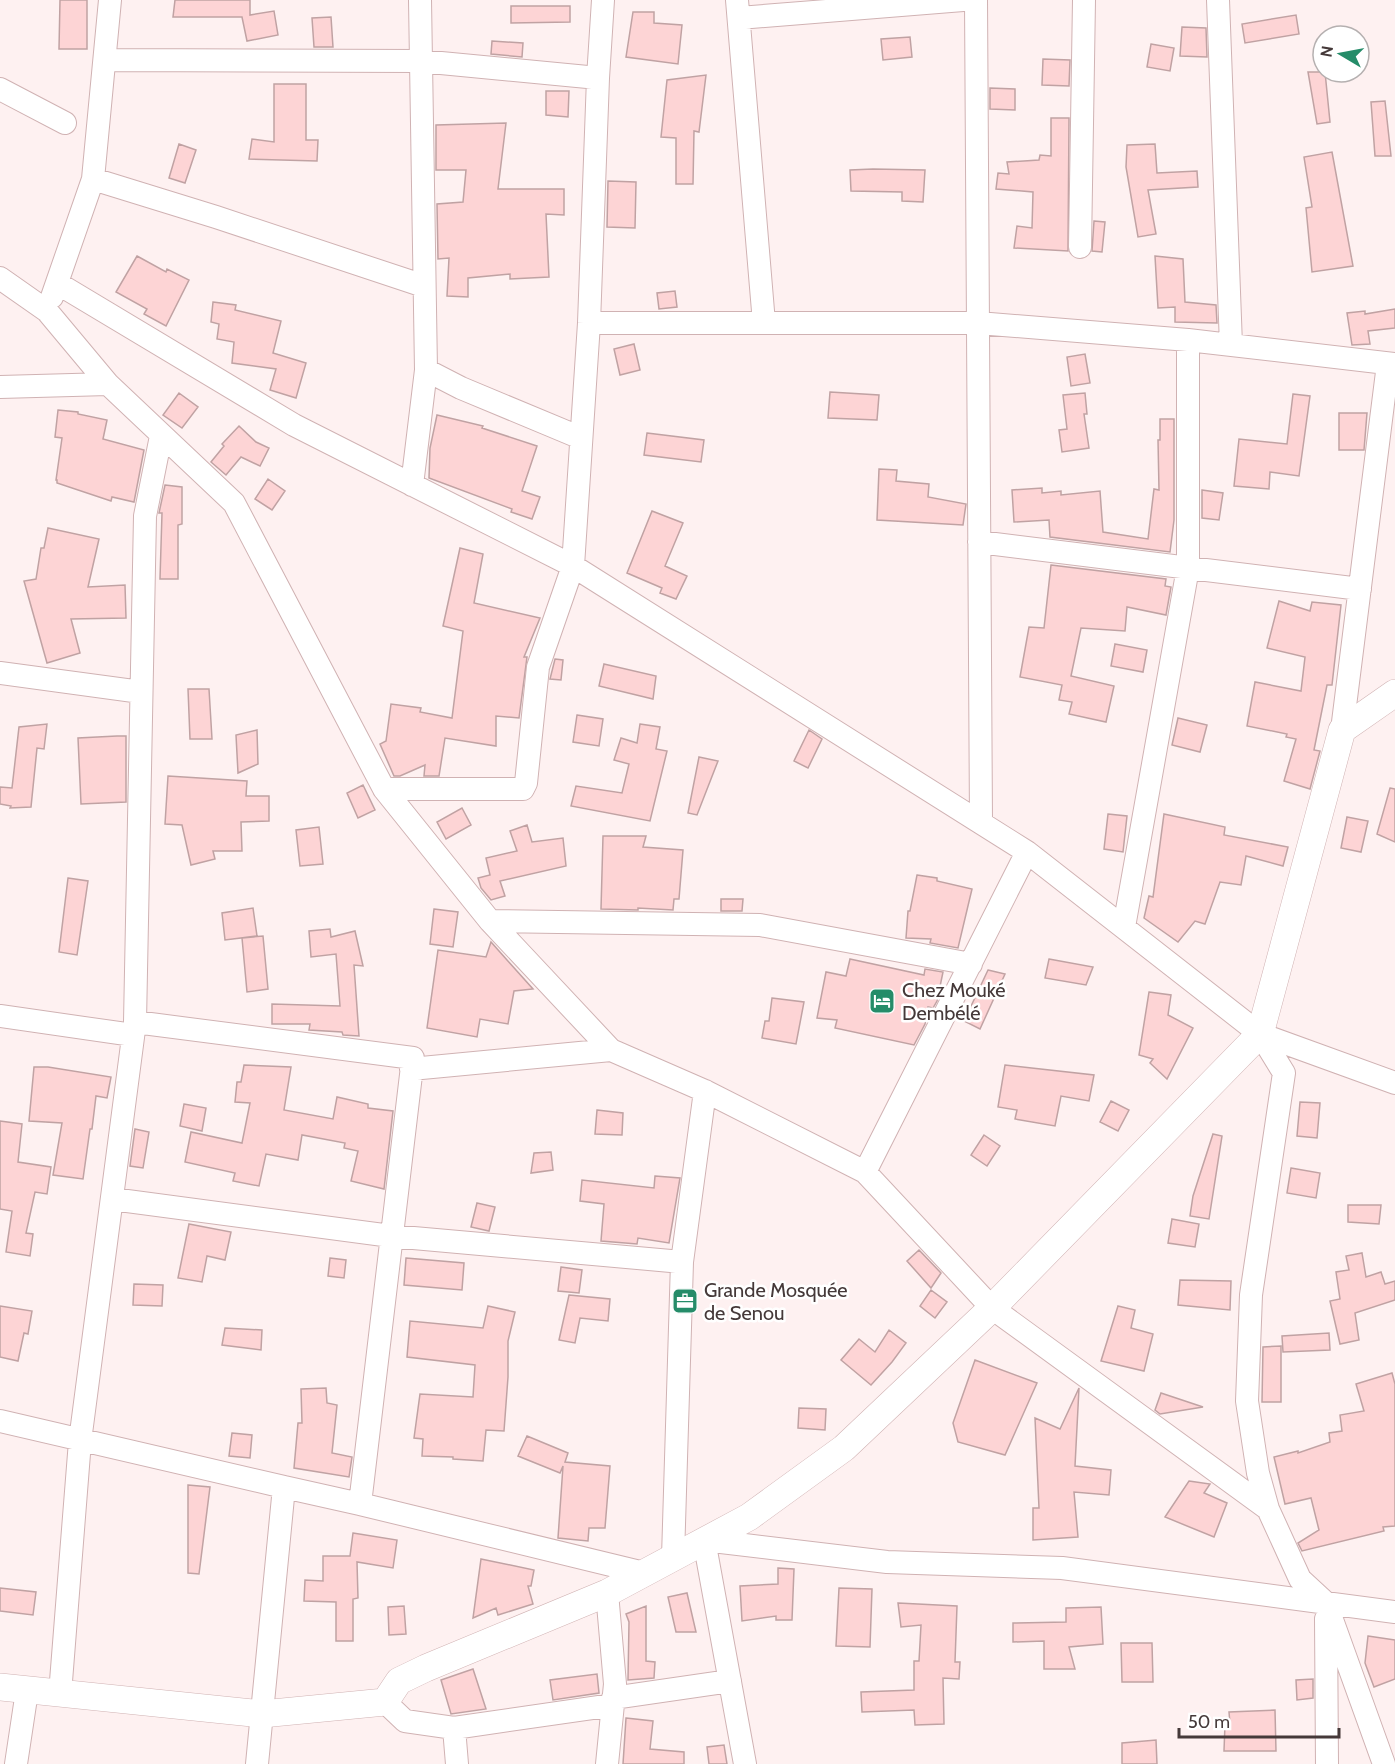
<svg xmlns="http://www.w3.org/2000/svg" width="1395" height="1764" font-family="Cabin,sans-serif">
	<style>
		.building { fill: #fdd4d5; stroke: #c0a2a3; stroke-width: 1.5 }
		.lines { fill: none; stroke-linecap: round; stroke-linejoin: round }
		.minor-casing { stroke: #d0b2b3; stroke-width: 24 }
		.tertiary-casing { stroke: #d0b2b3; stroke-width: 28 }
		.minor { stroke: #fff; stroke-width: 22 }
		.tertiary { stroke: #fff; stroke-width: 27 }
		.labels { text-anchor: middle; dominant-baseline: central; stroke-width: 5; stroke-linejoin: round; paint-order: stroke }
		.poi-label { font-size: 20px; fill: #453939; stroke: #fff; text-anchor: start }
	</style>
	<rect width="100%" height="100%" fill="#fef1f1"/>
	<path class="building" d="M60,0H87V49H59Z
		M175,0H250V15L274,11L278,35L247,41L242,17H173Z
		M511,6H570V22L511,23Z
		M633,12H654V23L682,25L678,64L626,57Z
		M1296,15L1299,34L1245,43L1242,24Z
		M331,17L333,47H314L312,18Z
		M1182,27L1206,28L1207,57L1180,56Z
		M910,37L912,57L883,60L881,39Z
		M492,41L523,43L522,57L491,54Z
		M1151,44L1174,48L1170,71L1147,67Z
		M1043,59L1070,60L1069,86L1042,85Z
		M1308,72H1325L1330,122L1317,124Z
		M706,75L699,132L694,131L693,184H676V138L661,137L667,80Z
		M274,84H306V140H318L317,161L249,159L252,139L274,142Z
		M990,88L1015,89V110L990,109Z
		M546,91H569L568,117L546,115Z
		M1385,101L1391,156H1375L1371,102Z
		M1051,118H1069L1068,251L1014,248L1017,226L1032,228L1033,192L996,189L998,173L1009,174L1007,162L1039,160L1040,155L1051,156Z
		M506,123L498,189H564V215L546,214L549,277L510,279V274L468,278V297L447,296L449,258L438,259L437,204L463,202L466,170H436V125Z
		M179,144L196,150L185,183L169,178Z
		M1155,144L1157,173L1197,171L1198,187L1148,190L1156,234L1138,237L1126,167L1127,145Z
		M1332,152L1353,266L1312,272L1306,208L1312,207L1304,157Z
		M873,169L925,170L923,202L902,201V192L851,191L850,170Z
		M608,181L636,182L635,228L607,227Z
		M1094,221L1105,222L1102,252L1092,251Z
		M137,256L166,272L167,269L189,280L166,326L144,314L147,309L116,292Z
		M1155,256L1183,259L1185,302L1216,305L1217,323L1175,322V307L1158,308Z
		M675,291L677,307L659,309L657,293Z
		M213,302L236,305L235,310L281,321L273,353L306,363L296,398L270,390L276,369L232,363L234,342L217,339L219,324L211,322Z
		M1395,309V328L1368,331L1370,344L1352,345L1347,313L1365,311V314Z
		M634,344L640,370L620,375L614,349Z
		M1085,354L1090,383L1071,386L1067,357Z
		M830,392L879,395L877,420L828,418Z
		M179,393L198,407L182,428L163,415Z
		M1085,393L1087,414H1084L1089,448L1062,452L1059,430L1067,429L1063,395Z
		M1293,394L1310,396L1299,476L1270,472L1269,489L1234,486L1239,439L1287,444Z
		M58,410L78,412V414L107,420L103,439L144,450L134,502L112,497L111,501L57,483V480H56L62,438L55,437Z
		M1339,413H1367L1364,450H1339Z
		M437,415L483,426L482,428L537,446L522,491L540,497L532,519L511,512L512,509L429,478L430,448Z
		M1160,419H1174V520L1170,552L1050,537L1049,520L1014,522L1012,490L1042,488V493L1061,491V495L1100,491L1103,532L1148,539L1154,489L1159,490L1158,440H1160Z
		M239,426L256,442L269,448L260,466L241,457L226,475L211,462L224,446L222,444Z
		M647,433L704,440L701,462L644,455Z
		M879,469L897,470L896,481L929,484L928,497L966,504L963,525L877,520Z
		M268,479L285,491L272,510L255,499Z
		M165,485L182,487V524L178,525V579H160L162,513H159Z
		M1202,490L1223,493L1219,520L1202,518Z
		M652,511L683,523L665,566L687,576L676,599L660,593L662,588L627,573Z
		M48,528L99,539L88,587L125,585L126,618L71,619L80,653L47,663L24,581L36,579L41,548H44Z
		M460,548L483,554L474,603L540,618L524,657H527L519,718L496,716V746L445,738L439,776H424L425,765L400,776H394L380,744L386,741L391,704L421,708L420,712L452,718L463,631L443,626Z
		M1051,565L1166,579L1165,586L1171,587L1166,615L1127,607L1125,631L1081,628L1071,676L1114,686L1106,722L1069,714L1072,702L1059,700L1062,685L1020,677L1029,627L1044,628Z
		M1279,601L1310,611L1312,602L1341,605L1332,685H1327L1314,750L1320,751L1310,789L1284,781L1296,739L1286,737L1287,734L1247,726L1255,682L1301,691L1305,657L1267,648Z
		M1115,644L1147,650L1143,672L1111,666Z
		M555,659L563,660L561,680L550,679Z
		M604,664L656,676L653,699L599,686Z
		M188,689H209L212,739H190Z
		M577,715L603,719L599,746L573,742Z
		M1178,718L1207,725L1200,752L1172,745Z
		M47,724L44,749L37,748L31,807L10,808L11,806L0,804V787L12,788L19,727Z
		M640,724L660,727L656,749L667,751L650,821L571,806L576,786L622,793L629,764L614,760L621,738L637,743Z
		M257,730L258,764L238,773L236,735Z
		M809,730L822,739L808,768L794,761Z
		M117,736H126V802L81,804L78,738Z
		M699,757L718,761L697,815L688,813Z
		M168,776L247,781L246,796H269V821L241,822L242,851H213L215,859L191,865L182,825L165,824Z
		M363,785L375,810L358,818L347,793Z
		M1390,788L1395,789V842L1377,834Z
		M462,808L471,825L446,839L437,822Z
		M1108,814L1127,816L1123,852L1104,849Z
		M1164,814L1225,827L1224,835L1288,847L1283,866L1246,856L1241,885L1220,882L1205,924L1195,921L1178,942L1144,918L1149,896L1153,897Z
		M1347,817L1368,821L1361,852L1341,848Z
		M527,825L532,842L563,838L566,866L500,881L505,896L491,900L481,888L478,878L490,875L486,858L517,851L510,831Z
		M319,827L323,864L300,866L296,830Z
		M603,836H646L643,847L683,850L679,899H674L673,910L638,908V910L601,909Z
		M917,875L937,878V881L972,889L958,948L930,943L931,939L906,938L908,911H910Z
		M68,878L88,881L77,955L59,952Z
		M721,899H743L742,911H721Z
		M253,908L257,936L225,940L222,913Z
		M434,909L458,912L453,947L430,944Z
		M330,929L331,937L355,931L363,966L354,965L359,1036L343,1035L342,1032L309,1030L310,1024H272V1004L340,1006L336,954L311,957L309,931Z
		M263,936L268,989L247,992L242,938Z
		M491,942L533,989L514,991L508,1024L480,1019L477,1037L427,1028L438,950L486,957Z
		M850,959L924,975L925,969L943,972L937,1001L933,1008L928,1007L925,1024L914,1045L835,1028L837,1020L817,1018L826,972L846,976Z
		M1049,959L1093,967L1086,985L1045,978Z
		M988,970L1005,974L980,1029L964,1021Z
		M1149,992L1171,995L1168,1015L1193,1028L1167,1079L1150,1063L1153,1059L1139,1055Z
		M772,998L804,1002L796,1044L762,1038L765,1021H769Z
		M244,1065L291,1067L284,1110L333,1119L337,1097L368,1104V1108L393,1111L384,1189L351,1181L358,1151L344,1148L345,1143L302,1135L298,1160L266,1154L259,1186L233,1181L235,1173L185,1162L191,1132L242,1143L250,1103L235,1102L237,1082H241Z
		M1005,1065L1094,1075L1089,1101L1061,1096L1055,1126L1015,1119L1017,1110L998,1107Z
		M34,1067H48L111,1077L107,1098L96,1096L92,1129H90L83,1179L53,1175L62,1123L29,1121Z
		M1111,1101L1129,1110L1118,1131L1100,1122Z
		M1300,1102L1320,1103L1317,1138L1297,1136Z
		M184,1104L206,1108L202,1131L180,1126Z
		M597,1110L623,1113L622,1135L595,1134Z
		M0,1121L22,1124L18,1162L51,1167L47,1194L35,1192L26,1233L33,1234L30,1256L6,1252L12,1211L0,1209Z
		M135,1129L149,1132L143,1168L130,1166Z
		M1213,1134L1222,1136L1209,1219L1190,1216L1193,1196Z
		M984,1135L1000,1146L987,1166L971,1155Z
		M551,1152L553,1170L531,1173L534,1153Z
		M1291,1168L1320,1173L1316,1198L1287,1193Z
		M655,1176L680,1178L669,1243L638,1238L637,1244L601,1241L604,1204L580,1201L582,1180L654,1188Z
		M477,1203L495,1207L489,1231L471,1227Z
		M1348,1205H1381L1379,1224L1348,1222Z
		M1172,1219L1199,1224L1195,1247L1168,1243Z
		M189,1224L231,1232L225,1260L207,1256L202,1282L178,1278Z
		M919,1250L941,1273L931,1288L907,1261Z
		M1362,1253L1366,1277L1381,1272L1385,1284L1395,1281V1300L1355,1313L1359,1340L1340,1344L1330,1301L1340,1299L1336,1272L1349,1270L1346,1256Z
		M330,1258L346,1260L344,1278L328,1276Z
		M406,1258L464,1263L462,1290L404,1285Z
		M561,1267L582,1270L579,1293L558,1291Z
		M1180,1280L1231,1281L1230,1310L1178,1305Z
		M134,1284L163,1285L162,1306L133,1305Z
		M931,1290L947,1302L935,1318L920,1306Z
		M569,1295L610,1299L608,1321L580,1318L575,1343L559,1340Z
		M0,1306L32,1311L28,1334L24,1333L18,1361L0,1357Z
		M488,1306L515,1312L508,1341V1377L504,1431L486,1430L483,1461L453,1459V1457L422,1456L423,1439L414,1438L420,1394L473,1397L475,1365L407,1357L410,1321L483,1328Z
		M1118,1306L1135,1310L1131,1328L1153,1334L1144,1371L1101,1361Z
		M225,1328L262,1330L261,1350L222,1345Z
		M889,1330L906,1343L892,1362L871,1385L841,1360L859,1339L875,1352Z
		M1329,1333L1330,1350L1283,1352L1282,1336Z
		M1281,1346V1402H1262L1263,1347Z
		M975,1360L1037,1383L1005,1455L958,1442L953,1423Z
		M1392,1373L1395,1384V1526L1383,1527L1384,1531L1302,1551L1298,1543L1319,1530L1311,1498L1285,1504L1274,1457L1298,1451V1453L1330,1442L1329,1433L1342,1431L1340,1415L1364,1411L1356,1384Z
		M326,1388L327,1403L337,1405L332,1453L352,1457L349,1477L294,1468L298,1423H302L301,1389Z
		M1079,1388L1075,1466L1111,1470L1109,1495L1074,1492L1078,1537L1033,1540V1508H1039L1035,1418L1060,1429Z
		M1161,1393L1203,1407L1160,1414L1155,1410Z
		M799,1408L826,1409L825,1430L798,1428Z
		M232,1433L252,1435L250,1458L229,1456Z
		M527,1436L568,1453L565,1462L610,1466L605,1528H589L588,1541L558,1538L563,1466L560,1473L518,1456Z
		M1189,1481L1210,1484L1204,1493L1227,1503L1214,1537L1165,1517Z
		M188,1485L210,1487L199,1574L188,1573Z
		M353,1533L397,1540L393,1568L357,1562L358,1598L353,1599V1641H336V1602L304,1601L305,1580L323,1581V1556H350Z
		M481,1559L534,1570L531,1586H528L533,1604L498,1615L496,1608L473,1618Z
		M778,1568L794,1569L792,1620H776V1616L742,1621L740,1586L778,1584Z
		M0,1588L36,1592L33,1615L0,1611Z
		M839,1588L872,1589L870,1647L836,1646Z
		M687,1593L696,1632H676L668,1597Z
		M898,1603L957,1606L955,1662H960L959,1679L943,1678L944,1724L915,1725L914,1710L862,1712L861,1692L914,1690V1661H919L921,1625L901,1627Z
		M404,1606L406,1634L389,1635L388,1607Z
		M646,1606V1661L655,1662L654,1678L628,1680L629,1622L626,1614Z
		M1101,1607L1103,1644L1069,1647L1075,1669H1044V1641L1013,1642V1623L1066,1622V1608Z
		M1368,1636L1395,1640V1679L1374,1687L1365,1663Z
		M1121,1643H1152L1153,1682H1122Z
		M473,1669L486,1709L451,1714L441,1680Z
		M597,1674L599,1693L553,1700L550,1680Z
		M1313,1679V1698L1297,1700L1296,1680Z
		M1275,1710L1276,1751H1224L1225,1724H1230L1229,1712Z
		M626,1718L653,1721L650,1749L684,1752V1764H623Z
		M1156,1740L1157,1764H1122V1743Z
		M724,1745L727,1764H709L707,1747Z"/>
	<g class="lines">
		<g class="minor-casing">
			<path id="minor" d="M737,0L764,323
				M976,0L981,822
				M1218,0L1231,345
				M739,18L963,0
				M105,60L420,61L598,78
				M0,89L65,123
				M93,179L216,217L424,286
				M1080,247L1084,0
				M0,278L47,311L108,384L234,503L384,789L490,921L611,1050L705,1091L865,1172L992,1308L1268,1509
				M57,283L294,425L573,566L1027,852
				M52,297L93,179L110,0
				M589,323H978L1188,340L1395,364
				M426,370L461,388L581,438
				M0,387L108,384
				M412,485L426,370L420,0
				M979,542L1360,589
				M0,673L141,692
				M1342,730L1388,364
				M384,789H523L526,783L538,667L573,566L589,323L598,78L603,0
				M490,921L760,925L971,964
				M1124,927L1188,568V340
				M0,1016L133,1035
				M135,1022L145,516L161,436
				M1260,1034L1284,1073L1251,1295L1247,1401L1258,1473L1268,1509L1300,1579L1326,1603L1384,1764
				M411,1069L611,1050
				M865,1172L1027,852L1260,1034L1395,1083
				M112,1199L391,1236L682,1262
				M0,1421L284,1487L257,1764
				M360,1504L644,1573
				M673,1557L682,1262L705,1091
				M607,1593L615,1684L607,1764
				M1326,1619L1327,1764
				M60,1694L80,1441L135,1022L413,1058L360,1504L284,1487
				M613,1698L730,1681
				M385,1702L405,1721L454,1728L613,1705
				M454,1728L457,1764
				M16,1764L27,1691
				M745,1764L704,1540L887,1562L1062,1568L1395,1612"/>
		</g>
		<g class="tertiary-casing">
			<path id="tertiary" d="M0,1687L262,1714L385,1702L399,1681L426,1668L607,1593L749,1517L844,1448L992,1308L1260,1034L1342,730L1395,693"/>
		</g>
		<use href="#minor" class="minor"/>
		<use href="#tertiary" class="tertiary"/>
	</g>
	<defs>
		<g id="hotel-square" transform="scale(1.35)"><rect x="-9" y="-9" width="18" height="18" rx="4" fill="#258c69" stroke="#fff"/><path d="M-6-4.5h1.5V1H6V5H4.5V3h-9V5H-6ZM-4 0a1.8 1.8 0 1 1 3.6 0ZM.5 0V-2.5h3Q6-2.5 6 0Z" fill="#fff"/></g>
		<g id="office-square" transform="scale(1.35)"><rect x="-9" y="-9" width="18" height="18" rx="4" fill="#258c69" stroke="#fff"/><path d="M-6-3h4V-5.5h4V-3h4V5H-6ZM-1-4.5V-3h2v-1.5ZM-6 0V1H6V0Z" fill="#fff"/></g>
	</defs>
	<g fill-rule="evenodd">
		<use href="#hotel-square" x="882" y="1001"/>
		<use href="#office-square" x="685" y="1301"/>
	</g>
	<g class="labels">
		<g class="poi-label">
			<text x="902" y="990">Chez Mouké<tspan x="902" dy="23">Dembélé</tspan></text>
			<text x="704" y="1290">Grande Mosquée<tspan x="704" dy="23">de Senou</tspan></text>
		</g>
	</g>
	<g transform="translate(1341 54) rotate(280)"><circle r="28" fill="#ffffff" stroke="#b5b0b0" stroke-width="1.5"/>
	<path d="M0-4.5L10 22L0 15L-10 22Z" fill="#258c69"/>
	<text y="-9" font-size="16" font-weight="bold" text-anchor="middle" fill="#453939">N</text>
	</g>
	<path d="M1179 1728v9h160v-9" fill="none" stroke="#453939" stroke-width="3"/>
	<text x="1188" y="1728" font-size="18" fill="#453939" stroke="#ffffff" stroke-width="4.5" paint-order="stroke">50 m</text>
</svg>
